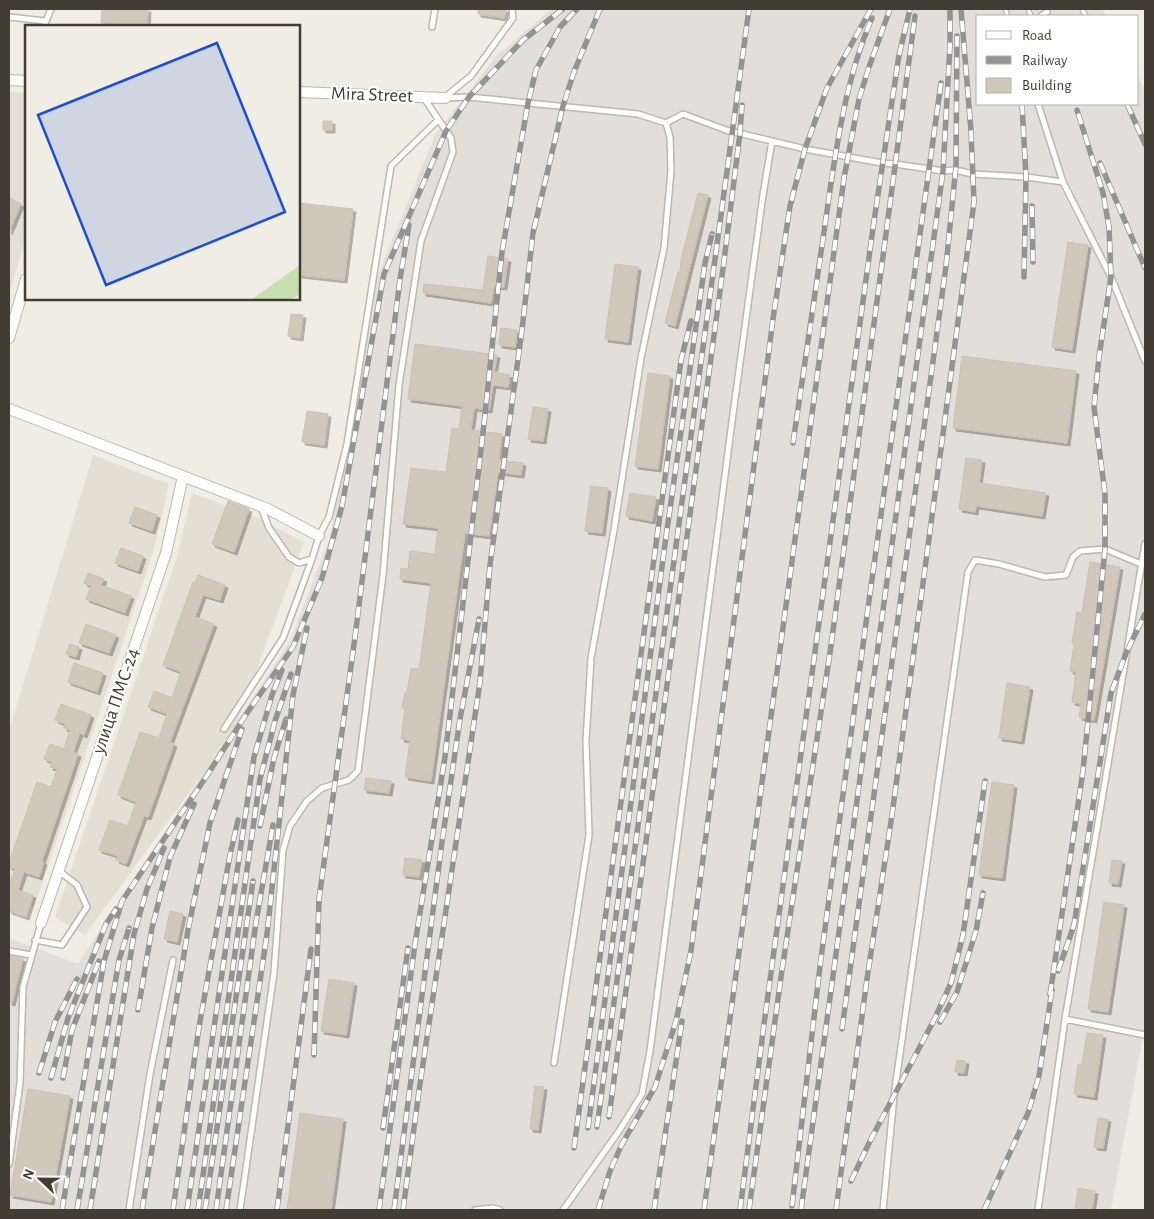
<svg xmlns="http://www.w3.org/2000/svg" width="1154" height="1219" font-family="'Alegreya Sans',sans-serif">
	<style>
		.residential { fill: #e3dfd3 }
		.industrial { fill: #e2ded9 }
		.building { fill: #d0c9bb; stroke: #cac1af; filter: url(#shadow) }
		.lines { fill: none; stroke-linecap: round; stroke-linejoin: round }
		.service-casing { stroke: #bdb8ab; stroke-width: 8 }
		.minor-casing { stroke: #bdb8ab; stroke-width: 12 }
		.service { stroke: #fff; stroke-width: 5 }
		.minor { stroke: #fff; stroke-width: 10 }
		.rail-casing { stroke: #939393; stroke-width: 5.5 }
		.rail { stroke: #fff; stroke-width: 4; stroke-dasharray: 11; stroke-linecap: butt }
		.labels { text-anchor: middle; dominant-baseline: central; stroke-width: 4.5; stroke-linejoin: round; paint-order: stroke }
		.street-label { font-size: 19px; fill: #413d35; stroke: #fff }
		.view { fill: #1d4ed8; fill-opacity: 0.15; stroke: #1d4ed8; stroke-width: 2.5 }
		.inset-edge { fill: none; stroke: #413d35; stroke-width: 2.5 }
	</style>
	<defs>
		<filter id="shadow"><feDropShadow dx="3" dy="3" stdDeviation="0" flood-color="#0004"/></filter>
	</defs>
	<rect width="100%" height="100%" fill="#f0ede4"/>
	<path class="residential" d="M9,92L26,93V236L9,295Z
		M93,455L169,484L154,550L34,907L9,897V731Z
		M192,493L256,517L304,542L234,731L85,935L55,917L177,557Z"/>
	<path class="industrial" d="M552,9H1102L1106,16H978V104H1138V76L1145,90V1025L1111,1210H9V938L78,964L290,641L330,537L378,275L435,135L496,56Z"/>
	<path class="building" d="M102,9H148L147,26L101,23Z
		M478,9H506L504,18L478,14Z
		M323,121H332V130H323Z
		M698,193L708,195L675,326L665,323L678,272H680L681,260Z
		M9,198L21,204L9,232Z
		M299,203L353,209L344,280L299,275Z
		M1068,242L1088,245L1072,350L1052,347Z
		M488,256L508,259L504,287L494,286L491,303L423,293L424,284L483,290Z
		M615,264L638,267L628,342L605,339Z
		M291,314L303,315L300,338L288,336Z
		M501,328L517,330L515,347L499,345Z
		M415,344L497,355L494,372L510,375L508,387L493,385L489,410L474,408L471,430L502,434L499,460L523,463L521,475L498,472L489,536L465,533L431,781L405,777L410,740L401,739L405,709L402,708L405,693H407L411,668L419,669L431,583L400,579L401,568L408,569L410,551L435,554L438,528L403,524L411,468L446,472L452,428L459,429L462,406L408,399Z
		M962,356L1076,371L1067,443L953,428Z
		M648,373L670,376L658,469L635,466Z
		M533,407L548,409L543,441L528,439Z
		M307,411L328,414L324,445L302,442Z
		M966,458L982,460L979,483L1046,493L1042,516L976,506L975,512L959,509Z
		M591,486L608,488L602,533L585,531Z
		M630,493L656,497L652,521L626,516Z
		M228,501L249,509L234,552L212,544Z
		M135,507L157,515L152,531L129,523Z
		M121,548L143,556L138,571L115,563Z
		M1090,562L1120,567L1094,720L1079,717L1081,704L1072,702L1076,672L1070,671L1074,644L1072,643L1077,612L1082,613Z
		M88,573L104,579L101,585L131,596L125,613L86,599L91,586L84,583Z
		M198,575L225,585L220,600L203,595L195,617L214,624L170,742L174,744L148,817L144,816L126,864L116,860L118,856L99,850L110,820L128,826L136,802L118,795L140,732L159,738L167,714L148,707L154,691L172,698L181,672L163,665L193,582L195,583Z
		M86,624L116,635L109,653L79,643Z
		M70,644L79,647L76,657L66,654Z
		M74,663L103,673L97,692L68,682Z
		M1007,683L1030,687L1021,741L999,738Z
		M61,704L91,715L84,735L80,733L73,752L78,754L42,861L44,862L39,877L24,872L18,890L33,895L26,917L9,911V886L15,869L9,867V863L37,782L51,787L57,769L50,767L52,762L44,759L50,744L64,749L70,730L64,728L65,724L55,720Z
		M366,778L391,781L389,793L364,790Z
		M992,782L1014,785L1002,878L979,875Z
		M405,858L422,860L419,877L403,875Z
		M1112,860L1122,861L1118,884L1109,883Z
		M1104,902L1124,905L1108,1012L1088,1009Z
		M170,911L183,914L177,942L164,939Z
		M9,956L23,959L12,1003L9,1002Z
		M329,979L354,983L346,1035L321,1031Z
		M1087,1033L1103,1035L1094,1097L1074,1094L1078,1064L1082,1065Z
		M957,1060L966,1061L964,1073L955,1072Z
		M535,1086L544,1087L538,1130L530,1129Z
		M28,1089L70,1096L51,1202L10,1195Z
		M300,1113L343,1119L331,1210H287Z
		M1098,1118L1108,1119L1103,1148L1094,1147Z
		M1078,1188L1095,1191L1092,1210H1075Z"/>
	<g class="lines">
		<g class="service-casing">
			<path id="service" d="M1041,16L1047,12
				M9,17L45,21
				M44,26L51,9
				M432,27L435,9
				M445,97L471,76L513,18L512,9
				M445,98L469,97L638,114L666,123L670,137L671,171L664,248L641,358L614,530L591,658L586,741L589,835L554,1063
				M1038,104L1063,182L1111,277L1145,361
				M666,123L683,114L726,130L805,149L882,163L895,164L943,171L955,170L973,174L1026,177L1063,182
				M261,507L269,528L289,557L299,563L312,559L319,536L329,517L347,444L391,166L438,120
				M224,729L283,638L312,559
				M35,940L62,945L87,907L77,885L59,871
				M9,951L31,955
				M1065,1019L1145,1035
				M9,1164L20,1083L23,987L41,923
				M129,1210L150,1074L173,960
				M240,1210L274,973L283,850L290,826L307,801L322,788L349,780L358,771L383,575L399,385L421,241L453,152L451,138L424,98
				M475,1210L493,1208L500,1210
				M563,1210L619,1131L642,1094L650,1051L733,414L763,195L772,141
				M883,1210L894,1096L968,572L975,560L999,564L1045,577L1066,575L1073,557L1080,551L1105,549L1141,564
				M1038,1210L1065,1019L1145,544"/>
		</g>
		<g class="minor-casing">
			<path id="minor" d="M9,80L26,81
				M299,92L445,98
				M9,338L26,279
				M9,409L268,509L319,536
				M41,923L166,553L183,476"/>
		</g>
		<use href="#service" class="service"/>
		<use href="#minor" class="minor"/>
		<g class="rail-casing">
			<path id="rail" d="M1006,9L1007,16
				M1028,9L1031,16
				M1082,9L1086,16
				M1022,104L1026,177L1024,277
				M1127,104L1145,144
				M1100,163L1145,268
				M1032,206L1033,262
				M793,443C804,370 815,297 825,225C835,155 844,83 872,18
				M260,826L274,758L286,719
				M1058,971L1074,925L1111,693L1127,651L1145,614
				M1050,995L1083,771L1105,549V494L1094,407L1099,357L1111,277L1109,227L1103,193L1077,110
				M138,1010L152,928L170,857L194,804
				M940,1022L957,992L976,931L983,893
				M842,1029L946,266L956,166L957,36
				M314,1055L319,899L355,637L400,279L409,225
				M39,1073L55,1022L77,979
				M51,1078L68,1018L106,924L116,909
				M63,1078L72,1030L99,961
				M609,1117L724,261L740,133L742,105
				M597,1127L749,9
				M383,1128L408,948
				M588,1128L665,544L705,263L712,234
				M574,1148L681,360L691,321
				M851,1181L871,1139L933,1022L951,983L963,935L985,781
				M792,1206L820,966L868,608L941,83
				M62,1210L104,961L122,901L206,777L247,713L293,647L322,578L342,506L384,274L446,131L469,97L523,40L563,9
				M77,1210L119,960L129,928
				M90,1210L134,934L147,889L164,848
				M142,1210L188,930L210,823L242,729
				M173,1210L199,1027L230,855L238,820
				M187,1210L254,757L272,695L282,670
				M198,1210L260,779L275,721L291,674
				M205,1210L253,881
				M216,1210L256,922L273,825
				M226,1210L267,934L293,695L307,628
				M277,1210L311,949
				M379,1210L415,944L445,757L484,424L502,252L528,103L536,70L560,27L577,9
				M394,1210L442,842L460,719L479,619
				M403,1210L419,1091L480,682L490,565L522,330L533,233L563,106L574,72L600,9
				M598,1210L610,1171L622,1144L655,1087L676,1021L691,951L773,319L790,206L805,149L827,88L871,9
				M654,1210L682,1021
				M704,1210L844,178L859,99L869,67L890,9
				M740,1210L764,1024L874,221L899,55L910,9
				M749,1210L782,970L831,646L915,16
				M801,1210L943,171L950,45V9
				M836,1210L867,979L892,815L974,202L971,131L961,9
				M984,1210L1028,1113L1039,1076L1052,990"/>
		</g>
		<use href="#rail" class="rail"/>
	</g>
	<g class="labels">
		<g class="street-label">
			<text transform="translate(372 95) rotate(2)">Mira Street</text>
			<text transform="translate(116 701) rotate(-71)">улица ПМС-24</text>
		</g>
	</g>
	<g transform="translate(25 25)">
		<rect width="275" height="275" fill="#f0ede4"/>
		<path d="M275,240V270L262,275H226Z" fill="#c8e0b1"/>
		<path class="view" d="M192,18L260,187L81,260L13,90Z"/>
		<rect width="275" height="275" class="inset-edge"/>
	</g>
	<rect width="1154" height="1219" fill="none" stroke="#413d35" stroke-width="20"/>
	<rect x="976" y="15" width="162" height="90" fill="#ffffff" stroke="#b3b1ae"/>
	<rect x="986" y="31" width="25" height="8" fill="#ffffff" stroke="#b3b1ae"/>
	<text x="1022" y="40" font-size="15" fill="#413d35">Road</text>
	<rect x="986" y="56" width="25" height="8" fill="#939393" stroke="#b3b1ae"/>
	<text x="1022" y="65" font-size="15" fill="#413d35">Railway</text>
	<rect x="986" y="78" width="25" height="15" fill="#d0c9bb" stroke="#b3b1ae"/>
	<text x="1022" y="90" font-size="15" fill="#413d35">Building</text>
	<g transform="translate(40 1179) rotate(292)" stroke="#ffffff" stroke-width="4" paint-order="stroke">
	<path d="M0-4L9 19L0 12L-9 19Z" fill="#413d35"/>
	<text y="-8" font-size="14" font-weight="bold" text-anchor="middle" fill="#413d35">N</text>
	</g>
</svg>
